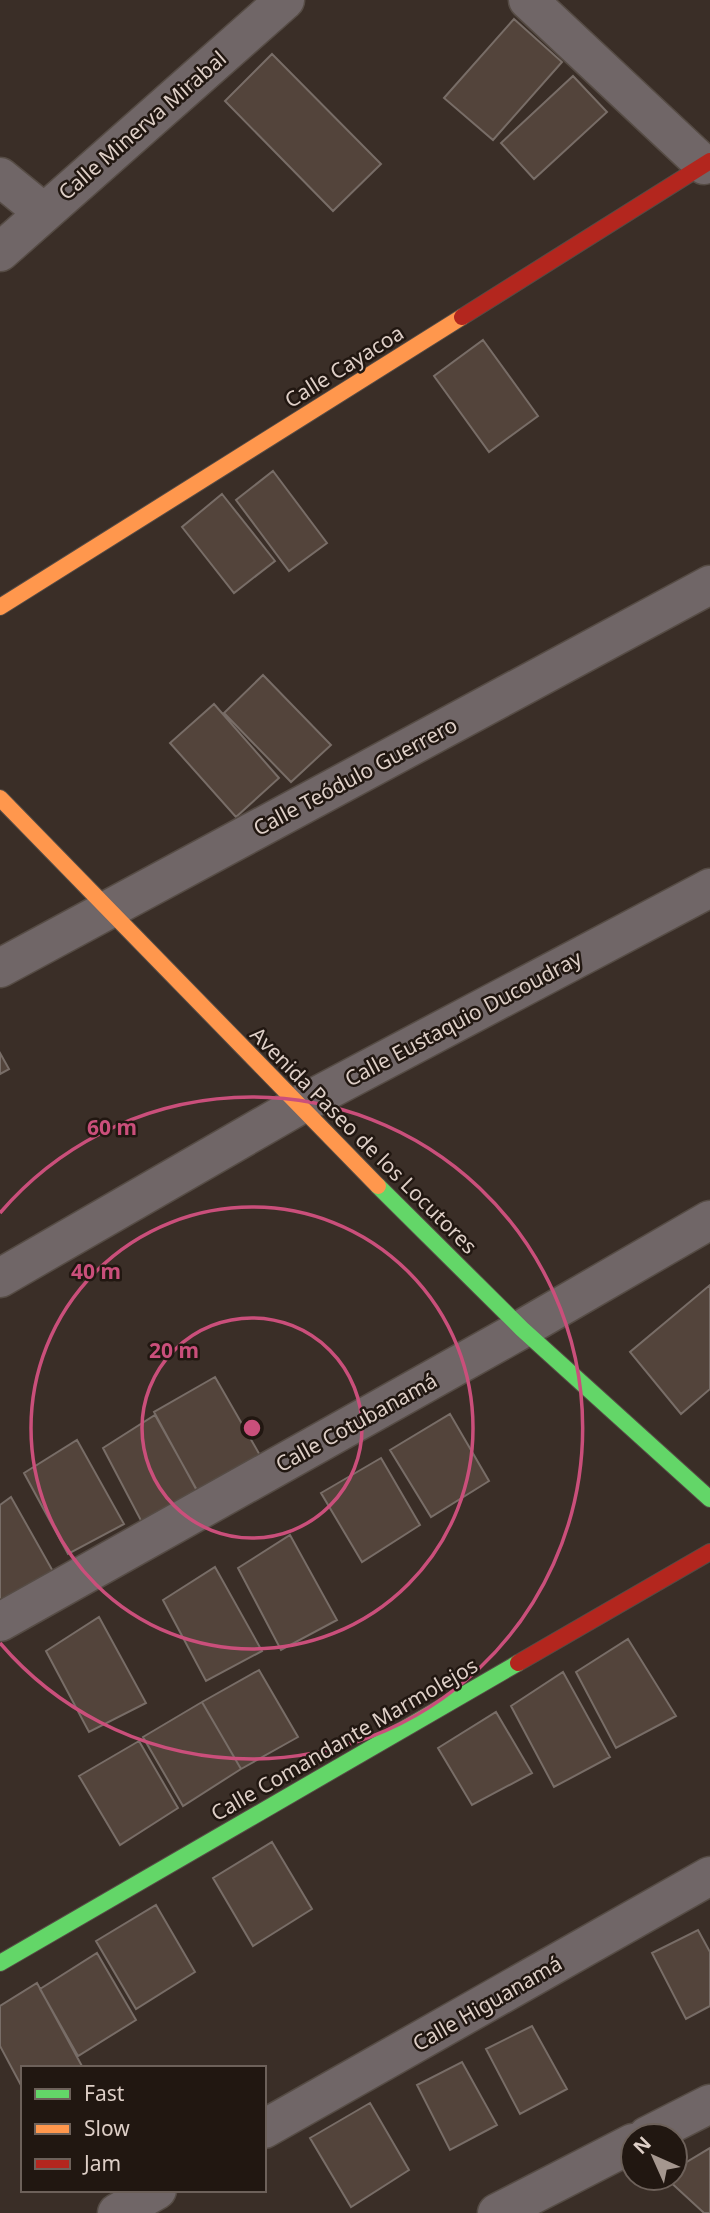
<svg xmlns="http://www.w3.org/2000/svg" width="710" height="2213" font-family="'Noto Sans',sans-serif">
	<style>
		.building { fill: #53443b; stroke: #786d67; stroke-width: 2 }
		.lines { fill: none; stroke-linecap: round; stroke-linejoin: round }
		.street-casing { stroke: #564c45; stroke-width: 41 }
		.fast-casing { stroke: #564c45; stroke-width: 18 }
		.slow-casing { stroke: #564c45; stroke-width: 18 }
		.jam-casing { stroke: #564c45; stroke-width: 18 }
		.street { stroke: #706667; stroke-width: 38 }
		.fast { stroke: #63d668; stroke-width: 16 }
		.slow { stroke: #ff974d; stroke-width: 16 }
		.jam { stroke: #b3261e; stroke-width: 16 }
		.ring { fill: none; stroke: #ca4f7b; stroke-width: 3.5 }
		.labels { text-anchor: middle; dominant-baseline: central; stroke-width: 5; stroke-linejoin: round; paint-order: stroke }
		.street-label { font-size: 21px; fill: #decfc7; stroke: #211711 }
		.centre { fill: #ca4f7b; stroke: #211711; stroke-width: 3.5 }
		.ring-label { font-size: 21px; text-anchor: middle; font-weight: bold; fill: #ca4f7b; stroke: #211711; stroke-width: 5; stroke-linejoin: round; paint-order: stroke }
	</style>
	<rect width="100%" height="100%" fill="#3a2e27"/>
	<path class="building" d="M514,19L562,62L493,140L444,98Z
		M272,54L381,164L333,211L225,101Z
		M573,76L607,112L534,179L501,143Z
		M483,340L538,416L489,452L434,376Z
		M273,471L327,543L289,571L236,500Z
		M222,494L275,561L234,593L182,527Z
		M263,675L331,745L291,782L224,713Z
		M214,704L279,778L236,817L170,743Z
		M0,1053L9,1069L0,1074Z
		M710,1285V1389L681,1414L630,1352Z
		M215,1377L261,1457L197,1491L154,1412Z
		M450,1414L489,1481L431,1517L390,1450Z
		M155,1415L202,1499L146,1530L103,1448Z
		M77,1440L124,1524L68,1554L24,1473Z
		M381,1458L420,1525L362,1562L321,1493Z
		M11,1497L59,1582L0,1607V1505Z
		M290,1535L337,1620L281,1650L238,1568Z
		M215,1567L262,1651L206,1681L163,1600Z
		M99,1617L146,1703L89,1732L46,1651Z
		M628,1639L676,1716L616,1748L576,1672Z
		M259,1670L298,1737L241,1769L202,1702Z
		M563,1672L610,1757L554,1787L511,1706Z
		M202,1702L241,1769L183,1806L143,1737Z
		M496,1712L532,1773L472,1805L438,1748Z
		M139,1741L178,1808L120,1845L79,1776Z
		M272,1842L312,1909L253,1946L213,1878Z
		M156,1905L195,1972L136,2009L96,1941Z
		M698,1930L710,1952V2006L686,2019L652,1953Z
		M97,1953L136,2020L78,2056L40,1989Z
		M37,1983L83,2068H23V2089L0,2046V2006Z
		M532,2026L567,2089L520,2114L486,2049Z
		M462,2062L497,2125L450,2150L417,2085Z
		M370,2103L409,2170L351,2207L310,2138Z
		M710,2148V2213H704L666,2178H675V2169Z"/>
	<g class="lines">
		<g class="street-casing">
			<path id="street" d="M528,0L704,165
				M0,177L43,212
				M0,252L285,0
				M0,968L710,585
				M0,1278L298,1106L710,888
				M0,1622L522,1329L710,1220
				M264,2129L710,1876
				M647,2136L710,2104
				M117,2213L157,2190
				M497,2213L633,2143"/>
		</g>
		<g class="fast-casing">
			<path id="fast" d="M378,1186L522,1329L710,1499
				M0,1963L518,1663"/>
		</g>
		<g class="slow-casing">
			<path id="slow" d="M0,607L462,317
				M0,798L378,1186"/>
		</g>
		<g class="jam-casing">
			<path id="jam" d="M462,317L710,161
				M518,1663L710,1552"/>
		</g>
		<use href="#street" class="street"/>
		<use href="#fast" class="fast"/>
		<use href="#slow" class="slow"/>
		<use href="#jam" class="jam"/>
	</g>
	<g class="ring">
		<circle cx="252" cy="1428" r="110"/>
		<circle cx="252" cy="1428" r="221"/>
		<path d="M0 1213A331 331 0 1 1 0 1643"/>
	</g>
	<g class="labels">
		<g class="street-label">
			<text transform="translate(142 125) rotate(-41)">Calle Minerva Mirabal</text>
			<text transform="translate(344 366) rotate(-32)">Calle Cayacoa</text>
			<text transform="translate(355 776) rotate(-28)">Calle Teódulo Guerrero</text>
			<text transform="translate(463 1018) rotate(-28)">Calle Eustaquio Ducoudray</text>
			<text transform="translate(364 1140) rotate(45)">Avenida Paseo de los Locutores</text>
			<text transform="translate(356 1422) rotate(-29)">Calle Cotubanamá</text>
			<text transform="translate(344 1739) rotate(-30)">Calle Comandante Marmolejos</text>
			<text transform="translate(487 2003) rotate(-30)">Calle Higuanamá</text>
		</g>
	</g>
	<circle cx="252" cy="1428" r="10" class="centre"/>
	<g class="ring-label">
		<text x="112" y="1135">60 m</text>
		<text x="96" y="1279">40 m</text>
		<text x="174" y="1358">20 m</text>
	</g>
	<rect x="21" y="2066" width="245" height="126" fill="#211711" stroke="#6d615a" stroke-width="2"/>
	<rect x="35" y="2089" width="35" height="10" fill="#63d668" stroke="#6d615a" stroke-width="2"/>
	<text x="84" y="2101" font-size="21" fill="#decfc7">Fast</text>
	<rect x="35" y="2124" width="35" height="10" fill="#ff974d" stroke="#6d615a" stroke-width="2"/>
	<text x="84" y="2136" font-size="21" fill="#decfc7">Slow</text>
	<rect x="35" y="2159" width="35" height="10" fill="#b3261e" stroke="#6d615a" stroke-width="2"/>
	<text x="84" y="2171" font-size="21" fill="#decfc7">Jam</text>
	<g transform="translate(654 2157) rotate(315)"><circle r="33" fill="#211711" stroke="#6d615a" stroke-width="2"/>
	<path d="M0-5L12 26L0 18L-12 26Z" fill="#a5978f"/>
	<text y="-10" font-size="19" font-weight="bold" text-anchor="middle" fill="#decfc7">N</text>
	</g>
</svg>
